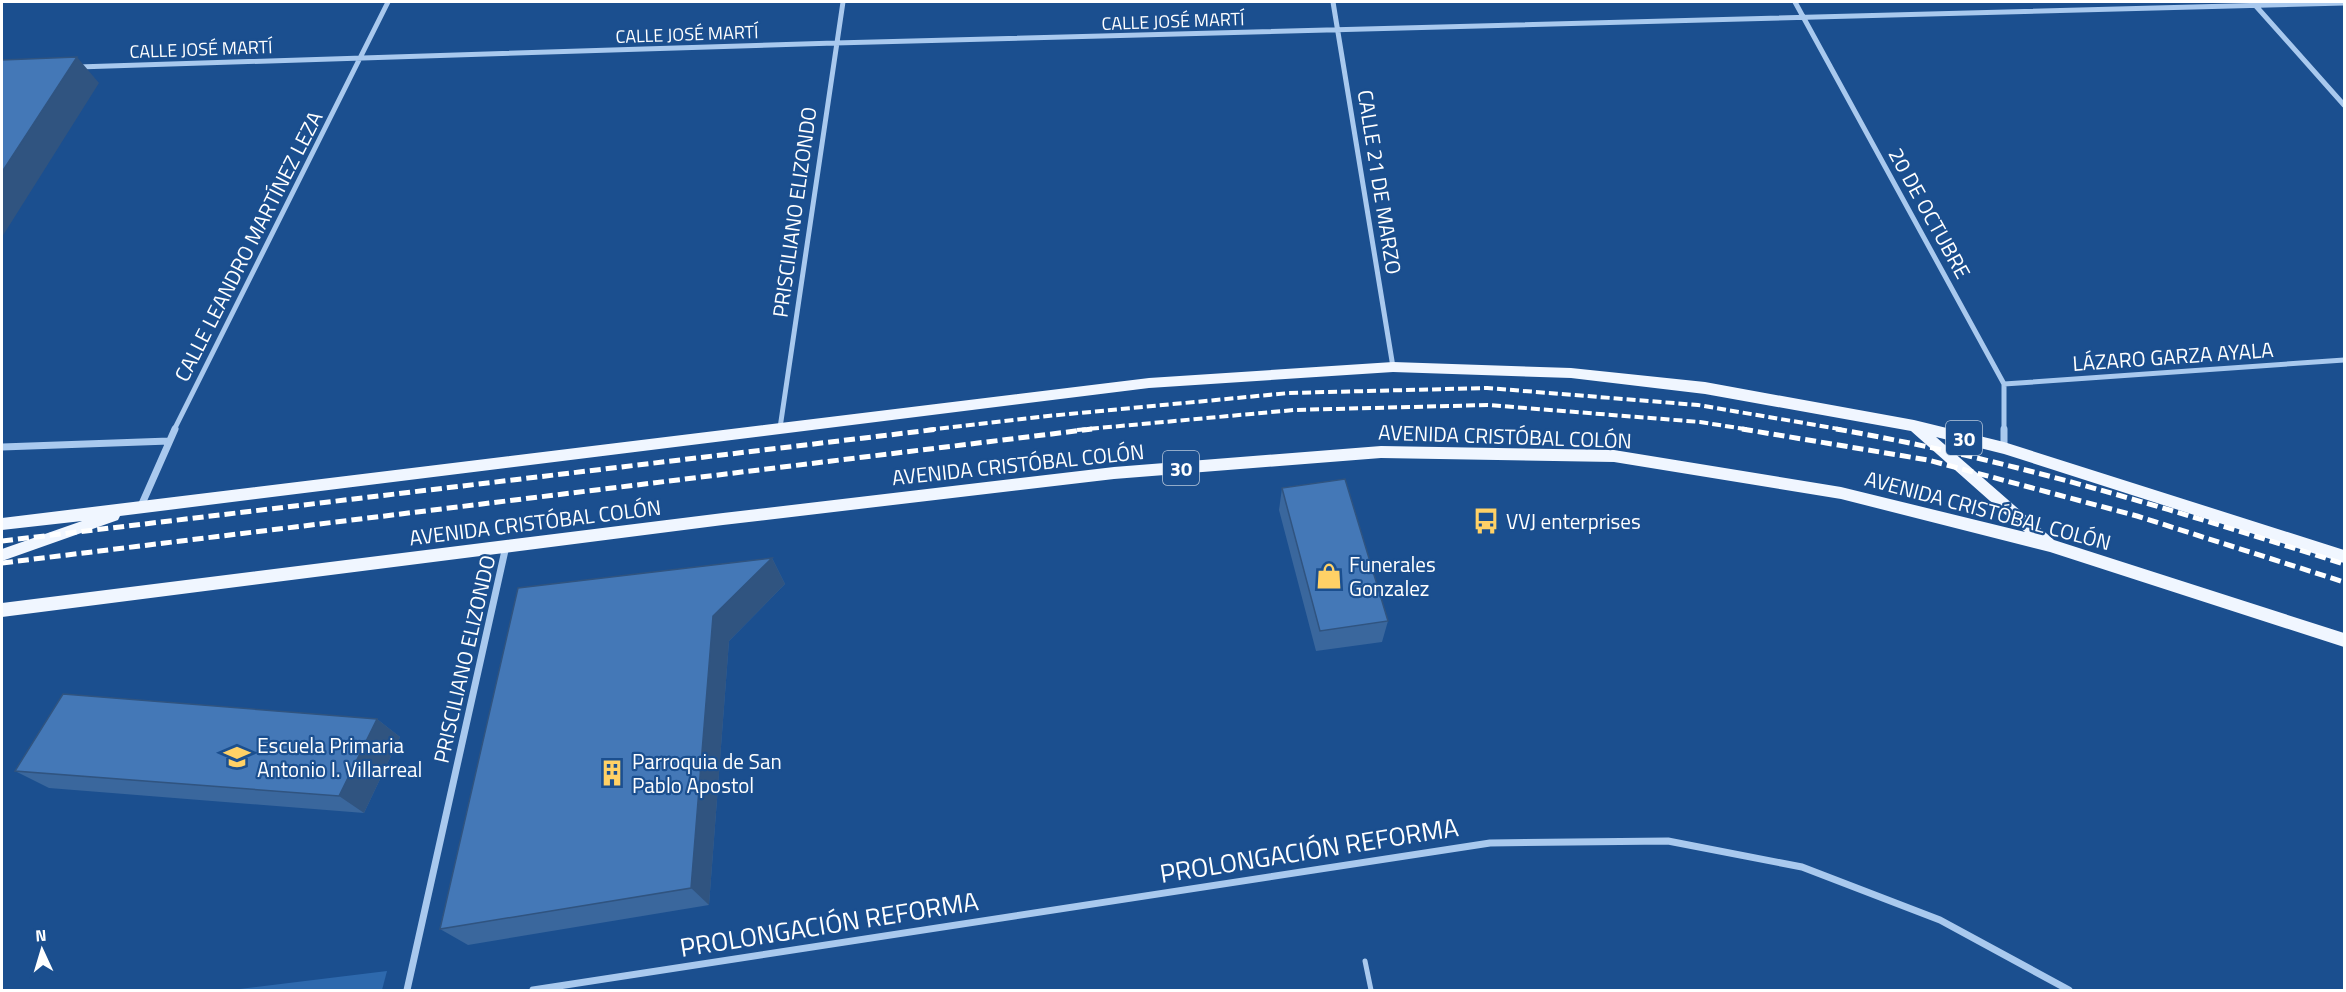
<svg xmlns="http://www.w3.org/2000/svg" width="2346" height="992" font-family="'Titillium Web',sans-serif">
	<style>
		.green { fill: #2e69ad }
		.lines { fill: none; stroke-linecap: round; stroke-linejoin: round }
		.lane { stroke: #a9c9ee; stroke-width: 5 }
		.street-far1 { stroke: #a9c9ee; stroke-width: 5 }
		.street { stroke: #a9c9ee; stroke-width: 7 }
		.primary { fill: #f0f6ff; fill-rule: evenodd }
		.rail-far1 { stroke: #fff; stroke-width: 4; stroke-dasharray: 9 4; stroke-linecap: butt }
		.rail { stroke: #fff; stroke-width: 5; stroke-dasharray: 11 5; stroke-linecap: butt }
		.wall { fill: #3a679d }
		.shaded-wall { fill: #305480 }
		.building { fill: #4478b7; stroke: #305480; stroke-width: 1.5 }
		.labels { text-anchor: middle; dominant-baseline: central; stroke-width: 4.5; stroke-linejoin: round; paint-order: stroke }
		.far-street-label { font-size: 18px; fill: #fff; stroke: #1b4f8f }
		.shield { fill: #1b4f8f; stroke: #bbcadd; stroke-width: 1.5 }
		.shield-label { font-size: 20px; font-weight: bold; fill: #fff }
		.street-label { font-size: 21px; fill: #fff; stroke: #1b4f8f }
		.poi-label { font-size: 21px; fill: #fff; stroke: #1b4f8f; text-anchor: start }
		.near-street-label { font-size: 26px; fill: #fff; stroke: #1b4f8f }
	</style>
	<rect width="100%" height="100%" fill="#1b4f8f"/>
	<path class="green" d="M387,971L382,990H231Z"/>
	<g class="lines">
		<path class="lane" d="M1365,961L1371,990"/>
		<path class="street-far1" d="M1333,2L1393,367
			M1795,2L2004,384V430
			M2255,5L2344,105
			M78,67L835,43L2344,3
			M2004,384L2344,360
			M780,428L843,2
			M174,430L388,2"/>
		<path class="street" d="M2004,429V448
			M2,447L169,441
			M141,506L175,429
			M407,990L506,546
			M533,990L1490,843L1668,841L1802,867L1940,920L2069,990"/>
		<path class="primary" d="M1393,362L1571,368L1705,382L1914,420L2004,442L2344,550V563L2004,454L1936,437L2054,540L2344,633V647L2050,552L1841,499L1614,462L1381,458L1114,479L723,525L2,617V603L723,513L1114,467L1381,446L1614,450L1841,487L2025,532L1911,431L1705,394L1571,378L1393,372L1149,388L120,516L118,520L2,561V549L82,521L2,530V518L1149,378Z"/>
		<path class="rail-far1" d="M927,430L1048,416L1289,393L1487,388L1698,405L1845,430
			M1077,430L1294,410L1488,405L1700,422L1751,430"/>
		<path class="rail" d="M1742,429L1928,460L2137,516L2344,582
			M1836,429C2010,459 2177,511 2344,564
			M2,541L939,429
			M2,563L1092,429"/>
	</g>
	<path class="wall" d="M1282,488L1388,621L1382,642L1316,651L1279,510Z
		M772,558L785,584L729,641L709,905L468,945L440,929Z
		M377,719L400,737L364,813L49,788L15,771Z"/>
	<path class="shaded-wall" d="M77,57L99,83L2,237V172Z
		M772,558L785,584L729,641L709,905L691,888L713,616Z
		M377,719L400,737L364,813L339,796Z"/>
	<path class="building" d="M77,57L2,172V60Z
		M1345,479L1388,621L1320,631L1282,488Z
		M772,558L713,616L691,888L440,929L518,588Z
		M63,694L377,719L339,796L15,771Z"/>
	<defs>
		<g id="bus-bare" transform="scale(2.07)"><path d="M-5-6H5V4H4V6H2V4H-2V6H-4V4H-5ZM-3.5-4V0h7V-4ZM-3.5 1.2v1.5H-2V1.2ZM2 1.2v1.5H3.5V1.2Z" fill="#ffd166" stroke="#1b4f8f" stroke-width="2.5" paint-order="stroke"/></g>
		<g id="shop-bare" transform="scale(2.07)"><path d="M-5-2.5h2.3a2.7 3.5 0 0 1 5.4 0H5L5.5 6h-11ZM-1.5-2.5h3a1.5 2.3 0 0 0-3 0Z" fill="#ffd166" stroke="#1b4f8f" stroke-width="2.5" paint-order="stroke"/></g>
		<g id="school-bare" transform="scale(2.07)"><path d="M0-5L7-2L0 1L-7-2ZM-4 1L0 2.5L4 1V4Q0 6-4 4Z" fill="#ffd166" stroke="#1b4f8f" stroke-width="2.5" paint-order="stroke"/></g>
		<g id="building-bare" transform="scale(2.07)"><path d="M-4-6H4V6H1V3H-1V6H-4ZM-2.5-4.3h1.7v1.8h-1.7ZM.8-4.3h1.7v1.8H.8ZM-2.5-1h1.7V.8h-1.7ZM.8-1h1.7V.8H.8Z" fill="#ffd166" stroke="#1b4f8f" stroke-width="2.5" paint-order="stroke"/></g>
	</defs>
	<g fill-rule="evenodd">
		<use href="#bus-bare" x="1486" y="521"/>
		<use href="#shop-bare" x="1329" y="576"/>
		<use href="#school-bare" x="237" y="757"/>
		<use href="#building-bare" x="612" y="773"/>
	</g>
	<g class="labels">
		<g class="far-street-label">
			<text transform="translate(1173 21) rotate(-2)">CALLE JOSÉ MARTÍ</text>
			<text transform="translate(687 34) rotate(-2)">CALLE JOSÉ MARTÍ</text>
			<text transform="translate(201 49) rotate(-2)">CALLE JOSÉ MARTÍ</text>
		</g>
		<g class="shield">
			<rect x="1946" y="421" width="36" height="34" rx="4.5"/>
			<rect x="1163" y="451" width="36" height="34" rx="4.5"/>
		</g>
		<g class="shield-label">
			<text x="1964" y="438">30</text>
			<text x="1181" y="468">30</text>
		</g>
		<g class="street-label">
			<text transform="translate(1380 182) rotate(81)">CALLE 21 DE MARZO</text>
			<text transform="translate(794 212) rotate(-82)">PRISCILIANO ELIZONDO</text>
			<text transform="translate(1930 213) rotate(61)">20 DE OCTUBRE</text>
			<text transform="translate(248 246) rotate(-63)">CALLE LEANDRO MARTÍNEZ LEZA</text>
			<text transform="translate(2173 356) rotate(-4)">LÁZARO GARZA AYALA</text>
			<text transform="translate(1505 436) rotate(2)">AVENIDA CRISTÓBAL COLÓN</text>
			<text transform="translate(1018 464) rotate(-6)">AVENIDA CRISTÓBAL COLÓN</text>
			<text transform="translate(1988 510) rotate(15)">AVENIDA CRISTÓBAL COLÓN</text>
			<text transform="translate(535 522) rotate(-7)">AVENIDA CRISTÓBAL COLÓN</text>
			<text transform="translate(464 659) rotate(-77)">PRISCILIANO ELIZONDO</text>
		</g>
		<g class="poi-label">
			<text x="1506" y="521">VVJ enterprises</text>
			<text x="1349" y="564">Funerales<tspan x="1349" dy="24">Gonzalez</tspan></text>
			<text x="257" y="745">Escuela Primaria<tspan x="257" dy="24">Antonio I. Villarreal</tspan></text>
			<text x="632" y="761">Parroquia de San<tspan x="632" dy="24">Pablo Apostol</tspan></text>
		</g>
		<g class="near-street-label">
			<text transform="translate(1309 850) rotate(-9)">PROLONGACIÓN REFORMA</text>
			<text transform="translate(829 924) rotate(-9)">PROLONGACIÓN REFORMA</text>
		</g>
	</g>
	<rect width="2346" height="992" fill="none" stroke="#ffffff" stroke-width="6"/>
	<g transform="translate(42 950) rotate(356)" stroke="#1b4f8f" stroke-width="4.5" paint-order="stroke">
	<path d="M0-4.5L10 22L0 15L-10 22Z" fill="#ffffff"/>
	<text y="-9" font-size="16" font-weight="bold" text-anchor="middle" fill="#ffffff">N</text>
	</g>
</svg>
